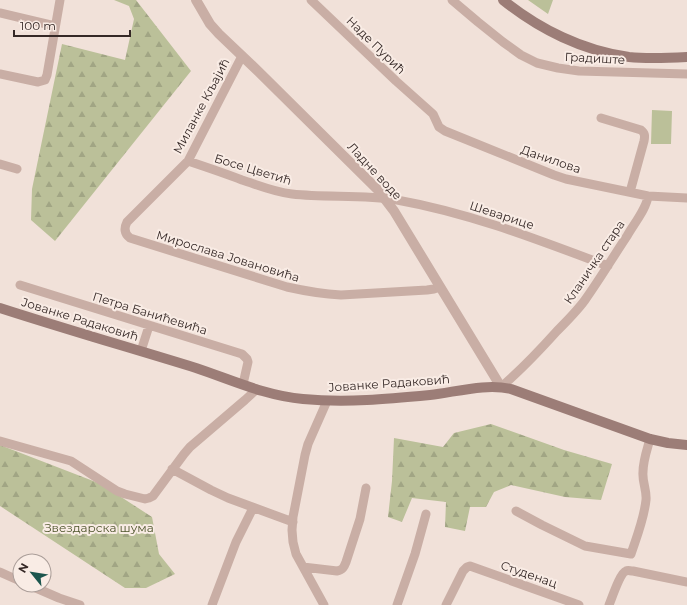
<svg xmlns="http://www.w3.org/2000/svg" width="687" height="605" font-family="Montserrat,sans-serif">
	<style>
		.green { fill: #bbc099 }
		.forest { fill: url(#forest-firs) }
		.lines { fill: none; stroke-linecap: round; stroke-linejoin: round }
		.minor { stroke: #c9aea5; stroke-width: 9 }
		.tertiary { stroke: #c9aea5; stroke-width: 10 }
		.secondary { stroke: #9c7d77; stroke-width: 10 }
		.labels { text-anchor: middle; dominant-baseline: central; stroke-width: 4; stroke-linejoin: round; paint-order: stroke }
		.street-label { font-size: 12px; fill: #352826; stroke: #f9ece5 }
		.park-label { font-size: 12px; fill: #4c532a; stroke: #f9ece5 }
	</style>
	<defs>
		<pattern id="forest-firs" width="22" height="20" patternUnits="userSpaceOnUse"><rect width="22" height="20" fill="#bbc099"/><path d="M5 1l3.5 6h-7zM16 11l3.5 6h-7z" fill="#a1a584"/></pattern>
	</defs>
	<rect width="100%" height="100%" fill="#f1e1d9"/>
	<path class="green" d="M528,0H553L548,14Z
		M652,110L672,111L671,144H651Z"/>
	<path class="forest" d="M114,0H136L191,71L55,241L31,220L32,189L62,44L125,60L134,19L129,6Z
		M491,424L564,450L612,464L601,500L565,497L511,485L494,492L486,507H470L465,531L445,527L446,502L412,498L402,522L388,517L392,481L394,438L443,447L454,433Z
		M0,445L101,484L152,517L159,554L175,574L146,588H125L0,506Z"/>
	<g class="lines">
		<path class="minor" d="M311,0L396,81L433,114L439,127L445,131L554,175L566,179L648,196L687,198
			M452,0L478,22L503,42L521,55L537,63L558,68L579,71L687,74
			M0,13L55,26
			M242,56L188,161L127,222C124,228 124,234 130,238L287,287C305,291 323,294 341,295L427,290L434,289L440,287
			M0,74L38,82L45,80L47,75L60,0
			M601,118L641,130C645,133 645,136 644,141L630,192
			M188,161C206,167 224,173 242,180C258,185 274,192 292,194C327,198 363,194 397,200C470,213 539,240 608,266
			M0,164L17,169
			M20,285L242,354L247,359L248,362L243,384
			M141,351L149,326
			M501,387C521,370 539,351 557,331C567,321 577,311 585,300C600,279 613,257 627,236C633,225 647,208 648,196
			M0,441L71,461L117,491L125,494L145,499L149,498L153,496L184,454L190,447L245,400L257,389
			M172,469L211,490L228,498L293,522
			M516,511L542,525L585,546L631,554C637,536 644,519 646,500C647,490 642,482 643,472C643,461 647,450 650,439
			M303,567L337,571C343,570 344,567 346,562L360,519L366,488
			M0,572L20,581
			M29,585L59,598L80,605
			M212,605L236,542L253,508
			M324,605L296,554L293,542L292,530L293,517L305,455L308,444L327,401
			M397,605L415,554L426,514
			M446,605L463,571L467,567L470,566L579,605
			M609,605C612,598 620,573 626,571C628,570 630,571 633,571L687,582"/>
		<path class="tertiary" d="M196,0L210,24L219,34L259,72L378,190L394,211L501,387"/>
		<path class="secondary" d="M503,0C539,29 583,51 629,57C648,59 668,58 687,57
			M0,308C65,329 131,348 196,368C232,380 266,396 303,399C346,403 388,399 430,395C456,392 486,383 511,389L650,439L668,443L687,445"/>
	</g>
	<g class="labels">
		<g class="street-label">
			<text transform="translate(376 45) rotate(44)">Наде Пурић</text>
			<text transform="translate(595 58) rotate(3)">Градиште</text>
			<text transform="translate(201 106) rotate(-62)">Миланке Кљајић</text>
			<text transform="translate(551 159) rotate(19)">Данилова</text>
			<text transform="translate(253 169) rotate(17)">Босе Цветић</text>
			<text transform="translate(375 171) rotate(47)">Ладне воде</text>
			<text transform="translate(502 215) rotate(18)">Шеварице</text>
			<text transform="translate(228 256) rotate(17)">Мирослава Јовановића</text>
			<text transform="translate(594 262) rotate(-56)">Кланичка стара</text>
			<text transform="translate(150 313) rotate(17)">Петра Банићевића</text>
			<text transform="translate(80 319) rotate(17)">Јованке Радаковић</text>
			<text transform="translate(389 383) rotate(-4)">Јованке Радаковић</text>
			<text transform="translate(529 574) rotate(19)">Студенац</text>
		</g>
		<g class="park-label">
			<text x="99" y="527">Звездарска шума</text>
		</g>
	</g>
	<g transform="translate(32 573) rotate(300)"><circle r="19" fill="#f9ece5" stroke="#ab9e99"/>
	<path d="M0-3L7 15L0 10L-7 15Z" fill="#1c564e"/>
	<text y="-6" font-size="11" font-weight="bold" text-anchor="middle" fill="#352826">N</text>
	</g>
	<path d="M14 30v6h116v-6" fill="none" stroke="#352826" stroke-width="2"/>
	<text x="20" y="30" font-size="12" fill="#352826" stroke="#f9ece5" stroke-width="3" paint-order="stroke">100 m</text>
</svg>
